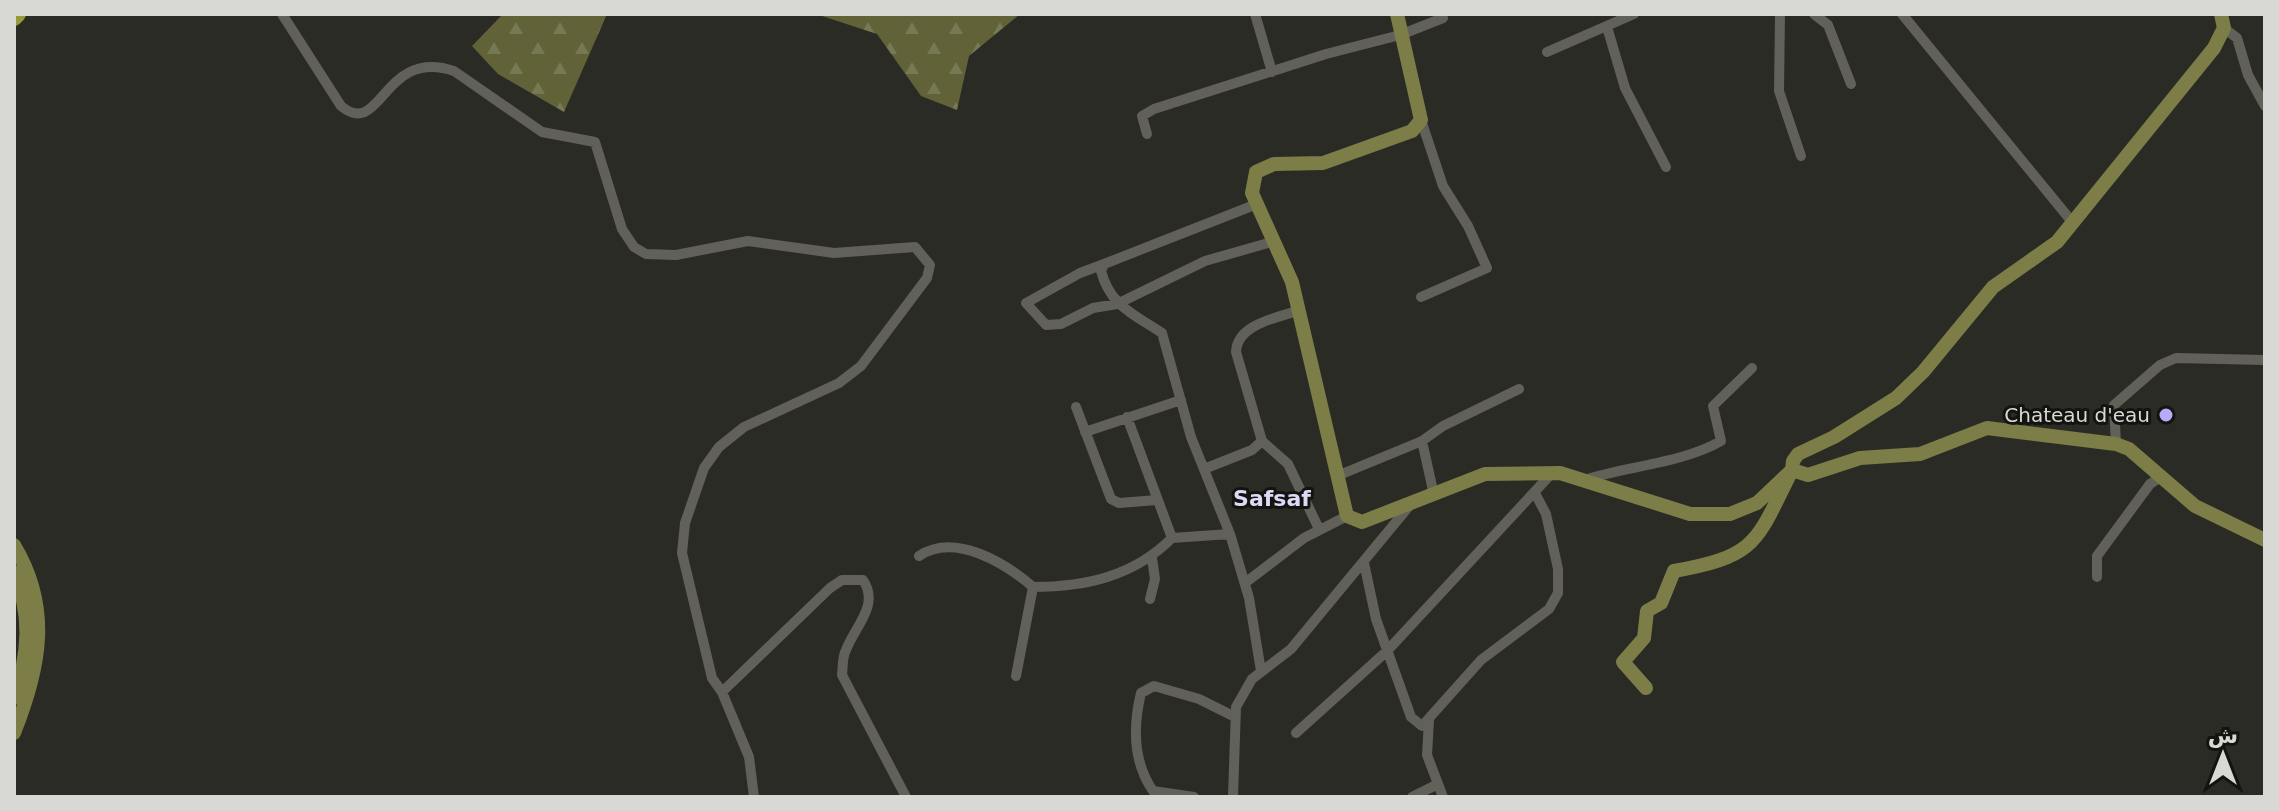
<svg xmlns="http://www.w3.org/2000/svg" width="2279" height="811" font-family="'DejaVu Sans','Noto Sans Arabic',sans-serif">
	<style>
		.forest { fill: url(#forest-firs) }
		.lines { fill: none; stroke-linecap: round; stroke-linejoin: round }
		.street { stroke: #61615a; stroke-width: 10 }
		.secondary { stroke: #7d7d48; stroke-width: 14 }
		.primary { stroke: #989937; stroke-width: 16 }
		.poi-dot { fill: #b6abf8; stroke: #131310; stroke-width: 3 }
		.labels { text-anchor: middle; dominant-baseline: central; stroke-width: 6; stroke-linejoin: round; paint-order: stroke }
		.poi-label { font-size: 20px; fill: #d8d8d4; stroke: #131310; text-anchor: end }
		.neighbourhood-label { font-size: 22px; font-weight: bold; fill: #dddaf7; stroke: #131310 }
	</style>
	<defs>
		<pattern id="forest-firs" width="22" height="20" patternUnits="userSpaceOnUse" patternTransform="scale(2)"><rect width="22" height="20" fill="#616238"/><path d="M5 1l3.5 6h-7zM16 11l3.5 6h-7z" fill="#777854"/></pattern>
	</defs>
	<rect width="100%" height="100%" fill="#2a2b24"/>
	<path class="forest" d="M503,14H607L564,112L498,74L472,46Z
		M816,14H1020L969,56L957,110L921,96L877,34Z"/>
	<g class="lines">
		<path class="street" d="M282,14L341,106C382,140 382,47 454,71L542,132L595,142L622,229L634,247L646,254L676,255L748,241L834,253L915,247L930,265L927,278L861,366L839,383L744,427L719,447L704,468L685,523L682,553L712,678L722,692L830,588L842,580H863C880,605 855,626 846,650C842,657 843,667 842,675L906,797
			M1255,14L1272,72
			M1780,14L1779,91L1801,156
			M1814,14L1828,25L1851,84
			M1902,14L2073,223
			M1607,27L1625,88L1666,167
			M2224,28L2237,38L2248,75L2265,106
			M1547,52L1634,14
			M1421,120L1443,186L1468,226L1487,268L1421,297
			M1147,134L1142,116L1154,109L1326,54L1400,35L1443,18
			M1257,204L1104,264L1101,271C1110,306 1135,315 1162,333L1191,437L1230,534L1249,598L1261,671
			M1104,264L1080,273L1026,303L1046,325L1061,324L1093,308L1117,304L1205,261L1275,241
			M1076,407L1111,499L1119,503L1157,500
			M1127,417L1172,538
			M1085,432L1181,400
			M1262,441L1288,464L1319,529
			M1422,441L1443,426L1519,389
			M2116,444L2114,405L2160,365L2176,358L2265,360
			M1204,469L1252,450L1262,441L1236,352C1237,324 1277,318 1300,310
			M1337,476L1422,441L1434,495
			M1584,480C1627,466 1683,463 1721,441L1713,406L1752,368
			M919,556C955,532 1005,563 1033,587C1086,587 1134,576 1172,538L1230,534
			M1364,563L1376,619L1411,717L1422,726L1481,660L1549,609L1558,593V569L1546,514L1535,493
			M2097,577V556L2150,484L2159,478
			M1245,583L1304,538L1347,516
			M1150,599L1155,579L1152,558
			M1016,676L1033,587
			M722,692L749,757L754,797
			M1429,720L1427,755L1443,797
			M1296,733L1387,651L1552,473
			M1194,797L1153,791C1133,762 1133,726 1141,693L1154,686L1199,699L1235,717
			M1233,797L1236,707L1252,679L1291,649L1410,505
			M1412,797L1438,784"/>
		<path class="secondary" d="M1397,14L1421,120L1412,131L1323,163L1274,164L1256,172L1252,193L1292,282L1347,516L1362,522L1485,474L1560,473L1690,514H1730L1757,503L1792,470C1756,542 1758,556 1674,571L1661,603L1647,611L1644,638L1623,662L1646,688
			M2221,14L2224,28L2214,48L2057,242L1993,287L1923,372L1896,398L1834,437L1798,454L1793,461L1792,470L1808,475L1860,458L1920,454L1987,428L2116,444L2129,449L2195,506L2265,540
			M14,545C52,608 40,668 14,733
			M14,572C32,615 29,654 14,698"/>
		<path class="primary" d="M14,18L18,14"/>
	</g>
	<circle class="poi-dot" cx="2166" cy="415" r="8"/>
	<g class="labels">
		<g class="poi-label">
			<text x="2150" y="415">Chateau d'eau</text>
		</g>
		<g class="neighbourhood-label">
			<text x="1272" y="498">Safsaf</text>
		</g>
	</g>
	<rect width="2279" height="811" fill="none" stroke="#d8d8d4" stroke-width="32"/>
	<g transform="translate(2223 755)" stroke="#131310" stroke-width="6" paint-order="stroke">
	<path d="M0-6L14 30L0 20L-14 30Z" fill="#d8d8d4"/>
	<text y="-12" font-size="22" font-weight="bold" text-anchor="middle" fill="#d8d8d4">ش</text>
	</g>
</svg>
